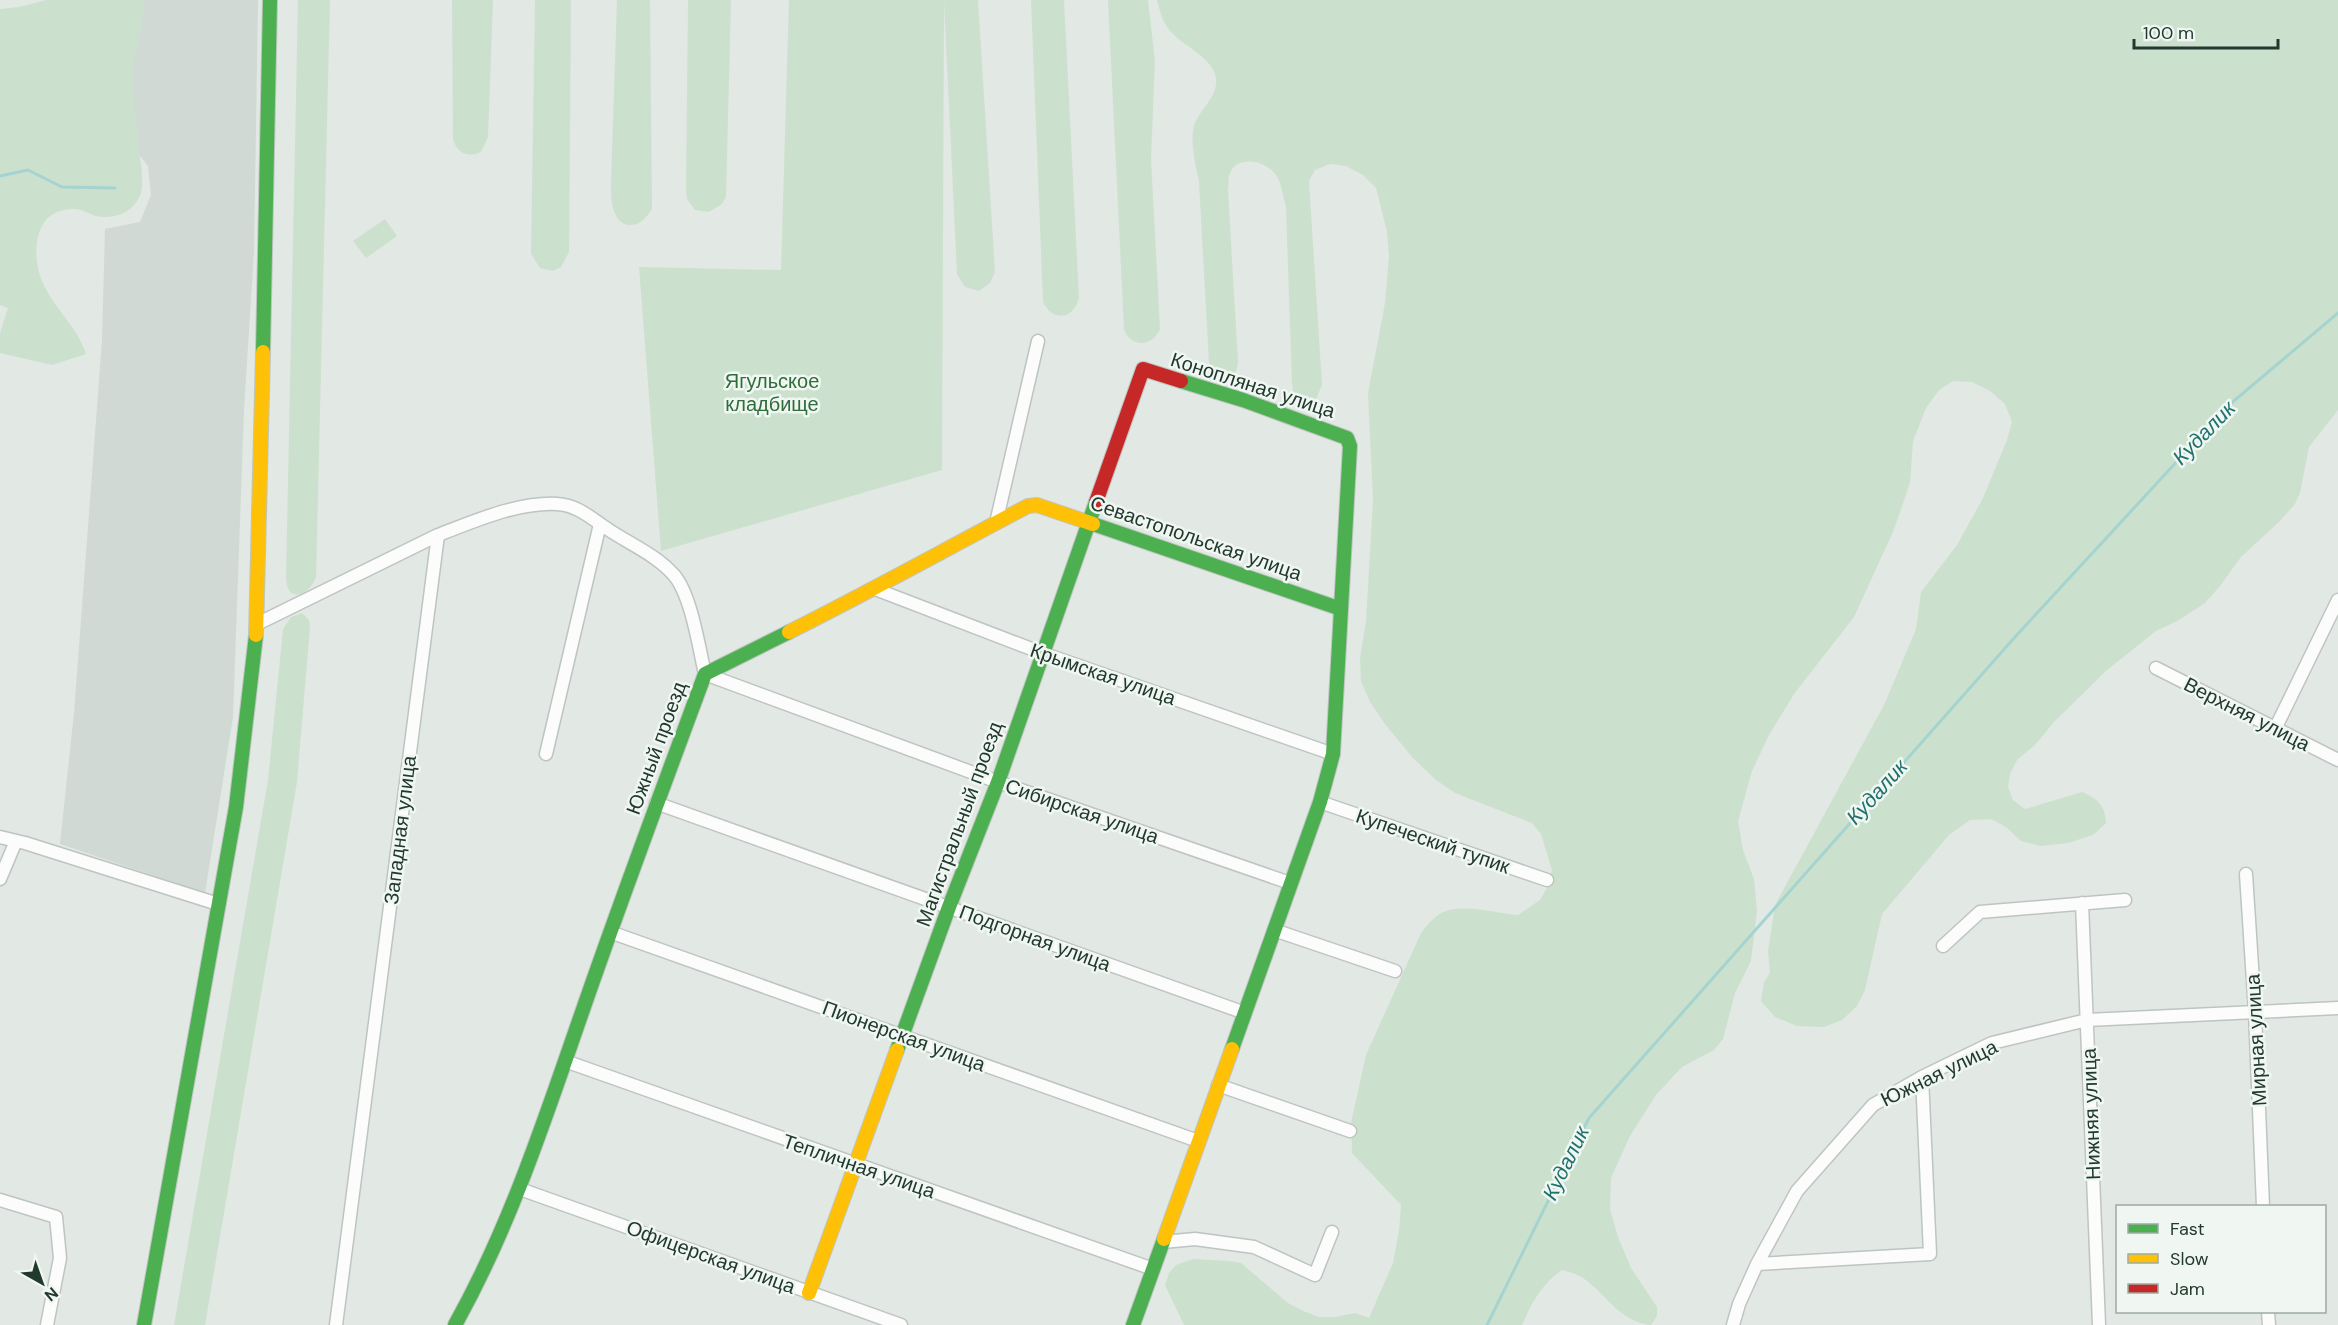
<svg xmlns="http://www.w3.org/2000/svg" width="2338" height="1325" font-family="'DM Sans',sans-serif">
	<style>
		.built { fill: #d0d9d3 }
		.green { fill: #cce0ce }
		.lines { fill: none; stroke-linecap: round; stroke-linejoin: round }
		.stream { stroke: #a5d4d0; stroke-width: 3 }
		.street-casing { stroke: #bfc4c1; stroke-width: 15 }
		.fast-casing { stroke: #bfc5c1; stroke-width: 16 }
		.slow-casing { stroke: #bfc5c1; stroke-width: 16 }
		.jam-casing { stroke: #bfc5c1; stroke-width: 16 }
		.street { stroke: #fbfcfb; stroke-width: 12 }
		.fast { stroke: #4caf50; stroke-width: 14 }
		.slow { stroke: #ffc107; stroke-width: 14 }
		.jam { stroke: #c62828; stroke-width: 14 }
		.labels { text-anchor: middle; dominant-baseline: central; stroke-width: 5; stroke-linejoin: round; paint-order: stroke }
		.park-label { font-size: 20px; fill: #2f6d3a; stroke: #f0f7f2 }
		.street-label { font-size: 20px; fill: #22392e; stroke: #f0f7f2 }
		.water-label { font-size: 21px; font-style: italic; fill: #20706d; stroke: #f0f7f2 }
	</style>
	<rect width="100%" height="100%" fill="#e2e8e4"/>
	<path class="built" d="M114,0H258L254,251L244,409L233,717L205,893L60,844L74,713L102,341L105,229L140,222L151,195L148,166L101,105Z"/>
	<path class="green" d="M46,0H145C144,23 136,44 134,67C133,91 136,116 138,140C139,154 146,186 139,198C131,213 113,220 96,216C89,214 82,209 75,209C39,208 33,240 38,268C45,302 76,322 86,354L52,365L0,353V333L8,308L0,305V9L19,7Z
		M298,0H330L316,577C309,596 287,604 286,578Z
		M452,0H493L488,137L481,152C467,158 457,153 453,139Z
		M535,0H571L569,252L561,267L553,271L540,268L531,254Z
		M617,0H650L652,208C644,226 622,234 614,211C611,203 611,191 611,182Z
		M688,0H731L726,197L722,204L709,212L695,210L687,199L686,190Z
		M789,0H978L995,272L990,283L979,291L965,287L957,274L944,1L942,470L661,551L639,267L781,270Z
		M1031,0H1064L1079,298C1073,320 1053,322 1043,302Z
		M1108,0H1148L1155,61L1151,159L1160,329C1152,348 1130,347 1124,329Z
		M1157,0H2338V410L2309,447L2300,493L2295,504L2281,520L2241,557L2220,586L2205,603L2179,620L2156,631L2107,670L2054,722L2035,745L2017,760L2010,774L2008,787L2013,800L2025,809L2082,792C2098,799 2105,805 2106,823L2093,835L2068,843L2041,846L2021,841L2006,827L1991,819L1970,820L1949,835L1882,914L1865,990L1857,1006L1842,1020L1824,1027L1797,1026L1775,1017L1761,1001L1764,982L1770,973L1768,951L1775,905L1885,703L1916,629L1921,592L1957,545L1983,498L2007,440L2012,422L2005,404L1990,391L1972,382L1953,381L1939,390L1926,408L1913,441L1910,483L1893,532L1854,617L1794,694L1769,735L1752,771L1738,821L1743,850L1754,879L1757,911L1751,961L1735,993L1723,1039L1714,1050L1682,1067L1656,1095L1630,1136L1611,1178L1610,1209L1618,1237L1631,1268L1657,1307V1316L1651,1325C1620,1322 1607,1295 1583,1278C1577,1274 1569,1272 1562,1270C1541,1285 1532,1302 1522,1325H1184L1165,1285L1169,1273L1176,1265L1193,1259L1229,1261L1241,1263L1288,1303L1303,1311L1319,1317H1336L1355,1313L1369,1318L1393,1263L1399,1231L1401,1205L1352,1153L1351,1123L1366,1055L1421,933C1427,925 1436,914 1446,911C1464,904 1498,913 1518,915L1540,900L1547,888L1552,870L1541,834L1532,823L1455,793L1436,780L1412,757L1385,724L1370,702L1361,681L1360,658L1366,621L1373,500L1368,393L1385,303L1389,256L1387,232L1376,188L1363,175L1346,166L1330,164L1315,170L1309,181L1322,385L1316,399L1307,402H1299L1294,395L1292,384L1286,207C1283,196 1282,184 1276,175C1266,160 1235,154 1229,176C1228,180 1229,186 1228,190L1238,362C1236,372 1236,379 1226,384L1219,382L1209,363L1199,182C1196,166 1191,148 1193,131C1195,112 1219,98 1216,78C1213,58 1185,47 1172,33C1163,24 1160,12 1157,0Z
		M385,219L397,236L366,258L353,241Z
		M302,613L309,620L310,627L297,782L205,1325H174L268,780L283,629L291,617Z"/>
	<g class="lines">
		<path class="stream" d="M0,176L28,170L62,187L115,188
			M1487,1325L1589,1118L2015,637L2229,405L2338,313"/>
		<g class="street-casing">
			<path id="street" d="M996,523L1038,341
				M438,535C475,521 517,502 557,504C578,505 592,519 609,530C630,544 656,555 673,574C691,593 699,648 705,674L998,782L1290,883
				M875,589L1042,653L1333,754
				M257,624L438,535L336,1325
				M2156,668L2338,760
				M2275,729L2338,600
				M546,754L600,524
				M1320,802L1547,880
				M656,803L1245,1013
				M0,837L25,843L218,904
				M2246,874L2255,1012L2263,1206
				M0,879L16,841
				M2082,903L2099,1325
				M1274,930L1395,971
				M610,932L1198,1141
				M1943,946L1980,912L2125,900
				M565,1061L1153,1269
				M1218,1085L1350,1131
				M520,1189L901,1325
				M0,1200L56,1217L60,1258L47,1325
				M1163,1242L1195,1239L1254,1247L1315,1275L1332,1232
				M1757,1264L1930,1254L1922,1077
				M2268,1312L2269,1325
				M1733,1325L1739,1304L1757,1264L1797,1191L1873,1105L1922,1077L1992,1043L2087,1020L2338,1008"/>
		</g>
		<g class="fast-casing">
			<path id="fast" d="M263,352L270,0
				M1181,381L1243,400L1347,438L1350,446L1333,754L1320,802L1232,1049
				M1093,524L1341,609
				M897,1050L949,907L998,782L1096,502
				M144,1325L236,807L256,635
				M455,1325C513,1221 548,1109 587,998C625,889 665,782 705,674L789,632
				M1133,1325L1164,1239"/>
		</g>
		<g class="slow-casing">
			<path id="slow" d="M789,632C869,592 948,548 1028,506L1037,505L1093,524
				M256,635L263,352
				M1164,1239L1232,1049
				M809,1293L897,1050"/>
		</g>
		<g class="jam-casing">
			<path id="jam" d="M1096,502L1143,369L1181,381"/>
		</g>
		<use href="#street" class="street"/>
		<use href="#fast" class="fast"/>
		<use href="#slow" class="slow"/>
		<use href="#jam" class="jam"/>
	</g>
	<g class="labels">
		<g class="park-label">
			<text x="772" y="381">Ягульское<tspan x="772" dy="23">кладбище</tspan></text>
		</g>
		<g class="street-label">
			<text transform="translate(1253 385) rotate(18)">Конопляная улица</text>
			<text transform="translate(1196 538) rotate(19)">Севастопольская улица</text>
			<text transform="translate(1103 674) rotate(19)">Крымская улица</text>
			<text transform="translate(2247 714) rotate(27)">Верхняя улица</text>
			<text transform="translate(656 748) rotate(-70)">Южный проезд</text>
			<text transform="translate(1082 811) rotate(19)">Сибирская улица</text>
			<text transform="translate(959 824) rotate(-70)">Магистральный проезд</text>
			<text transform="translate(400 830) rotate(-83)">Западная улица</text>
			<text transform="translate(1433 841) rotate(19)">Купеческий тупик</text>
			<text transform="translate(1035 938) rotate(20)">Подгорная улица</text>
			<text transform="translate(904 1036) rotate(20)">Пионерская улица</text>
			<text transform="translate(2256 1040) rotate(-93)">Мирная улица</text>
			<text transform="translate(1939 1073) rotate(-26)">Южная улица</text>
			<text transform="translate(2091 1114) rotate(-92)">Нижняя улица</text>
			<text transform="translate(859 1166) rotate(19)">Тепличная улица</text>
			<text transform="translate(711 1257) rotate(20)">Офицерская улица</text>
		</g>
		<g class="water-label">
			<text transform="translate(2204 433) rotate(-46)">Кудалик</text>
			<text transform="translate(1877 792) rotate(-48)">Кудалик</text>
			<text transform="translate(1566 1163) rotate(-64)">Кудалик</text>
		</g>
	</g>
	<rect x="2116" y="1205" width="210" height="108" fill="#f0f7f2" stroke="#9eaba4" stroke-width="1.5"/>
	<rect x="2128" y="1224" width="30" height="9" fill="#4caf50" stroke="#9eaba4" stroke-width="1.5"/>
	<text x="2170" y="1235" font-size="18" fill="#22392e">Fast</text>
	<rect x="2128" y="1254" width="30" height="9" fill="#ffc107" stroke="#9eaba4" stroke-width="1.5"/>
	<text x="2170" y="1265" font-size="18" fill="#22392e">Slow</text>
	<rect x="2128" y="1284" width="30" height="9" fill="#c62828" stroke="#9eaba4" stroke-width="1.5"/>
	<text x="2170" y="1295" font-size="18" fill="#22392e">Jam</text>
	<g transform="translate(42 1283) rotate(140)" stroke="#f0f7f2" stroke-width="4.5" paint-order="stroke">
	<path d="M0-4.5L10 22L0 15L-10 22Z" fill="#22392e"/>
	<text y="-9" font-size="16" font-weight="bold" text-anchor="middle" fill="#22392e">N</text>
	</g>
	<path d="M2134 39v9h144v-9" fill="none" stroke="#22392e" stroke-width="3"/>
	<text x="2143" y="39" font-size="18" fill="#22392e" stroke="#f0f7f2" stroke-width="4.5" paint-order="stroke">100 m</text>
</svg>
